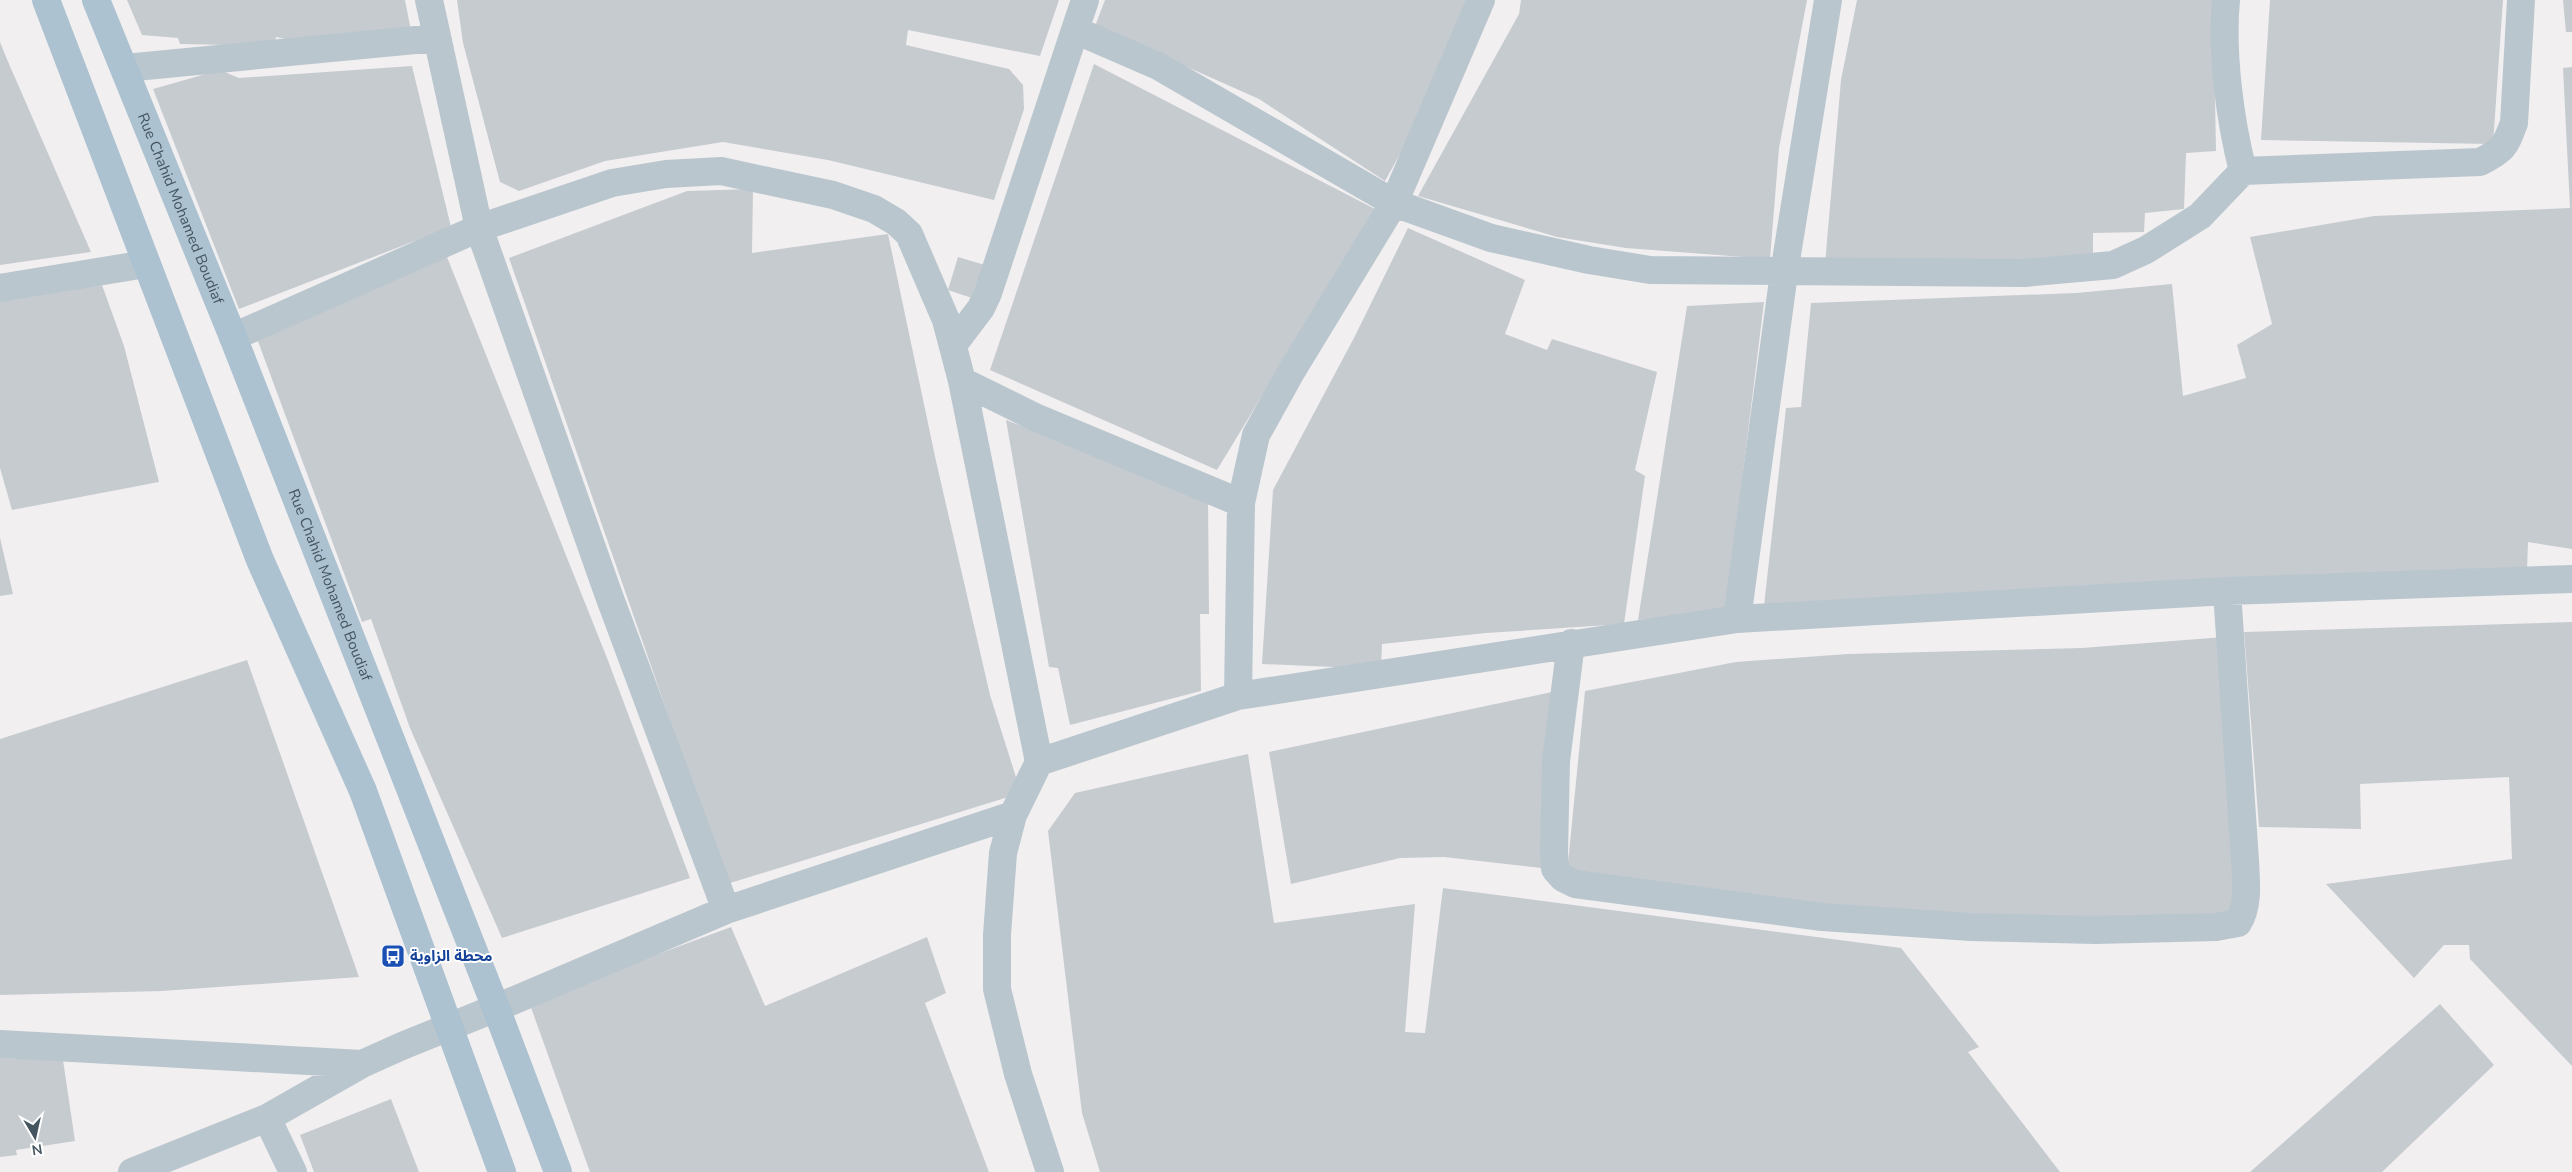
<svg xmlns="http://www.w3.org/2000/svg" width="2572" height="1172" font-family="'Nunito Sans','Noto Sans Arabic',sans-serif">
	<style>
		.building { fill: #c6cbd0 }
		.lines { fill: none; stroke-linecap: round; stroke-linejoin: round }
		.minor { stroke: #b9c6ce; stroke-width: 28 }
		.major { stroke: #acc2d1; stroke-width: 28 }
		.labels { text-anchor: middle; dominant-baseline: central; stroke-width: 4; stroke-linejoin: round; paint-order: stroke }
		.street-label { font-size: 15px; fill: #45555f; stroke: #fff }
		.transit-label { font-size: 15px; font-weight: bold; fill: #164399; stroke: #fff; text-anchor: start }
	</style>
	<rect width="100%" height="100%" fill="#f2eff0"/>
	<path class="building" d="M127,0H405L412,36L306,43L276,37L274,46L180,44L178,38L142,35Z
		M457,0H1059L1040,56L908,30L906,45L1009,69L1023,85L1024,109L994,200L828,160L723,142L605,161L519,191L500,182L463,43Z
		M1105,0H1470L1417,123L1385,181L1259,99L1095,26Z
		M1521,0H1807L1779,148L1770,259L1626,248L1557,237L1418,196L1519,14Z
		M1857,0H2213L2216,151L2186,153L2184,209L2145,213L2144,232L2093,233V259L1825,264L1841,80Z
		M2270,0H2503L2493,144L2261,140Z
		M2563,0H2572V32H2566Z
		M0,42L6,57L91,252L0,265Z
		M1094,64L1375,209L1217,470L990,370Z
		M412,66L451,227L239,309L153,89L220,70L239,78Z
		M2572,67V549L2528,542L2527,571L1764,606L1786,408L1801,407L1811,303L2076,293L2172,284L2183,396L2246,378L2237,345L2272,324L2250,237L2374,216L2570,208L2563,68Z
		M753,189L752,253L888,234L936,461L990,695L1021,793L727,884L509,258L687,191Z
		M1408,228L1525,280L1505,334L1547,350L1552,339L1657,372L1635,470L1645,476L1624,624L1486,633L1382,644L1381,669L1262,664L1273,490L1355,336Z
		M445,252L607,658L690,878L502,938L410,728L371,619L362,622L256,336Z
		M958,257L985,265L975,299L948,290Z
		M102,285L124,346L159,482L12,510L0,468V298Z
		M1764,302L1726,611L1638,620L1687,306Z
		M1006,420L1208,496L1209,614H1200L1201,691L1070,725L1058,668L1049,667Z
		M0,538L13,594L0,596Z
		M2572,622V1066L2470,959L2469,945H2444L2414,978L2326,884L2512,859L2509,777L2360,784L2361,829L2259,827L2244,632Z
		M2224,637L2239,918H1936L1567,873L1585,691L1736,662L1848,654L2082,648Z
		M247,660L359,977L162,991L0,995V739Z
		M1552,692L1541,868L1444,857L1400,858L1291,884L1269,752Z
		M1248,754L1274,923L1415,904L1405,1032L1425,1033L1443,888L1901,948L1979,1047L1968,1052L2060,1172H1100L1082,1113L1048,831L1075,793Z
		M731,927L765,1006L927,937L946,993L925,1003L989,1172H590L529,1002Z
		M2440,1004L2494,1065L2382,1172H2250Z
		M0,1058L63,1060L75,1141L16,1150L17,1155L0,1157Z
		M391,1099L419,1172H314L300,1135Z"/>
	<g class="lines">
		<path class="minor" d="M429,0L479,228L608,593L726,910
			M1085,0L1075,30L1158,66L1394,203L1491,238L1589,260L1650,270L2024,273L2113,265L2146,250L2200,216L2243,171
			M2226,0C2221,52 2230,121 2243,171L2480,162C2504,150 2505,147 2514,123L2521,0
			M125,68L436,38
			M0,288L146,264
			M233,337L479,228L612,183L666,174L721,171L833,195L874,209L896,222L909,234L946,320L962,381L1039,762
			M953,345L981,308L988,293L1075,30
			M962,381L1037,418L1241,503
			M1737,619L1784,273L1828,0
			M1571,643L1556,761L1554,853L1555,869L1563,878L1575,884L1822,917L1971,927L2095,930L2216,927L2238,923C2249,905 2246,882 2245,861L2227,591
			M1238,696L1737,619L2227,591L2572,579
			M0,1044L362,1064
			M267,1118L293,1172
			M132,1172L267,1118L362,1064L402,1046L496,1008L726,910L1013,815
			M1050,1172L1018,1074L997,989V935L1003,853L1013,815L1039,762L1238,696L1241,503L1256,435L1291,372L1394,203L1481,0"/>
		<g class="major">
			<path d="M46,0L260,560L363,791L502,1172"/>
			<path id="s1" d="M96,0L233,337L496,1008L558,1172"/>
		</g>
	</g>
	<defs>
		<g id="bus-square" transform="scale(1.25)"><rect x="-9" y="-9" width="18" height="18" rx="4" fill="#1a4fb4" stroke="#fff"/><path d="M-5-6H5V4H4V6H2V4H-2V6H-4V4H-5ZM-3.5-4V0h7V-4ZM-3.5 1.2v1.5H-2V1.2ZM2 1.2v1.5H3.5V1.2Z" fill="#fff"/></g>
	</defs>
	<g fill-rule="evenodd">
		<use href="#bus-square" x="393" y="956"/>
	</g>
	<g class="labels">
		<g class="street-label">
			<text stroke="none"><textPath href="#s1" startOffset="225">Rue Chahid Mohamed Boudiaf</textPath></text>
			<text stroke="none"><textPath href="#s1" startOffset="630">Rue Chahid Mohamed Boudiaf</textPath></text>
		</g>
		<g class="transit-label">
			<text x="410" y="956">محطة الزاوية</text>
		</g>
	</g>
	<g transform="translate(35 1137) rotate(171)" stroke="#ffffff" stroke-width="4" paint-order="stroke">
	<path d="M0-4L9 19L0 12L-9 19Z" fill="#45555f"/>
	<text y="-8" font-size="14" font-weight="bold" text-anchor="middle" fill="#45555f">N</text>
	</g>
</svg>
